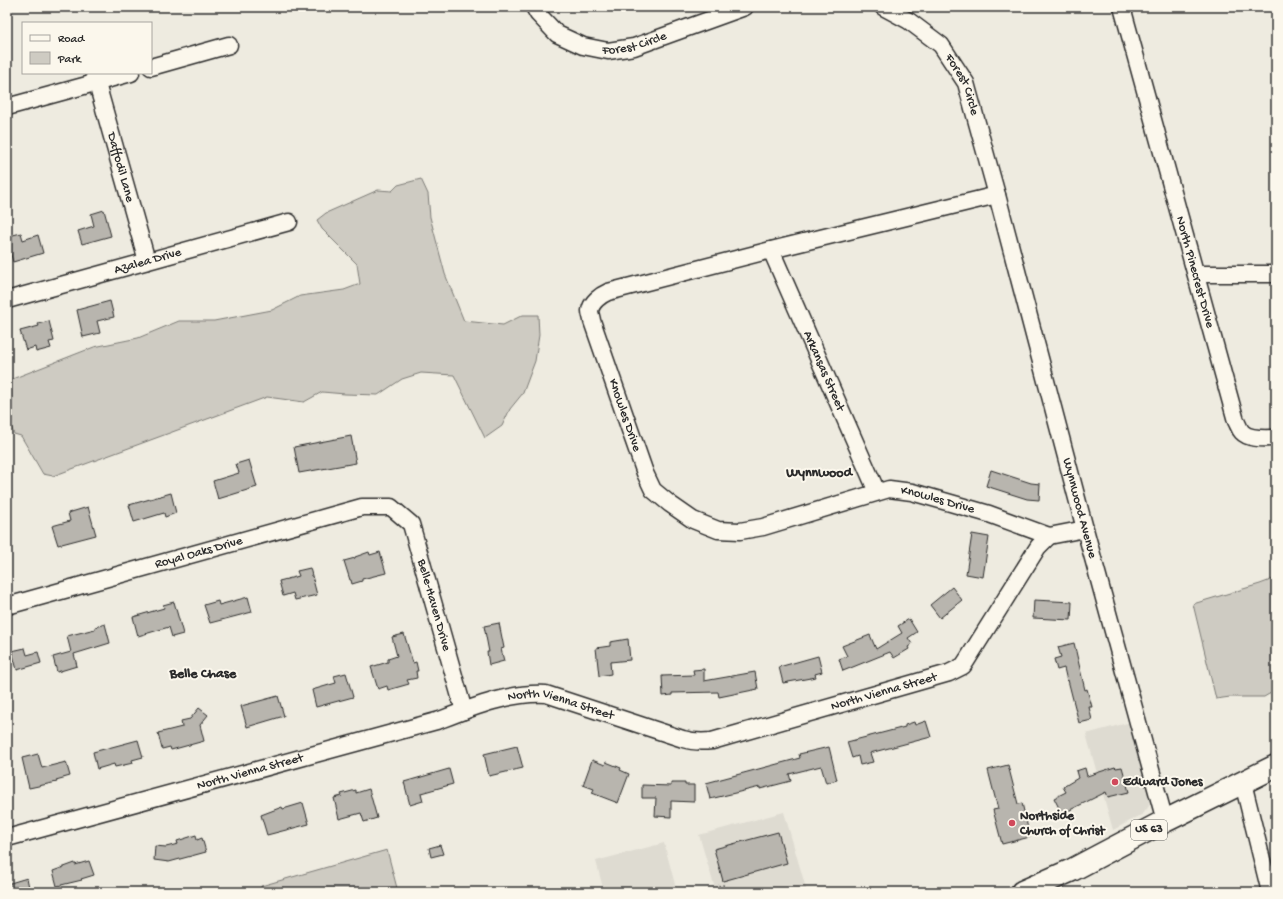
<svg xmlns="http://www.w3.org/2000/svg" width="1283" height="899" font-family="'Gochi Hand',sans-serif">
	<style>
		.built { fill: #dedbd1 }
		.green { fill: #cecbc2; stroke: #7c7b76 }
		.building { fill: #b8b5ae; stroke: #2b2b2b }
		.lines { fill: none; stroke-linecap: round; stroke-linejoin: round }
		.minor-casing { stroke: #2b2b2b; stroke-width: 19 }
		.highway-casing { stroke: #2b2b2b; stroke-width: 25 }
		.path { stroke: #2b2b2b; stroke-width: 2; stroke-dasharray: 1 3; stroke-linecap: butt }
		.minor { stroke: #fbf7ec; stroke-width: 16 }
		.highway { stroke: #fbf7ec; stroke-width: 22 }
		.poi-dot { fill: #d1495b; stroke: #fbf7ec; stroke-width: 1.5 }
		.labels { text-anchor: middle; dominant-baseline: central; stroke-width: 4; stroke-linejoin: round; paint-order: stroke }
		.shield { fill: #fbf7ec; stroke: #696865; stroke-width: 1 }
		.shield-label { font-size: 12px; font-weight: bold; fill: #2b2b2b }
		.street-label { font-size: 13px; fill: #2b2b2b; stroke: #fbf7ec }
		.poi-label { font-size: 13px; font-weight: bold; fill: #2b2b2b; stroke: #fbf7ec; text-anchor: start }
		.neighbourhood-label { font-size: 14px; font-weight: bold; fill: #2b2b2b; stroke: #fbf7ec }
	</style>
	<rect width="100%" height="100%" fill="#eeebe0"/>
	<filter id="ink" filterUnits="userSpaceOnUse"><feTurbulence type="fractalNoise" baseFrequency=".025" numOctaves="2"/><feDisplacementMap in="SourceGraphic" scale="8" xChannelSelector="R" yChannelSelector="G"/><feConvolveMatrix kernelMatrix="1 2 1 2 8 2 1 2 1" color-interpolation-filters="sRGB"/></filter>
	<g filter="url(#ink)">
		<path class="built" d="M1131,722L1150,792V799L1149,806L1143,814L1113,830L1086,734Z
			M784,812L807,892H716L699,835Z
			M664,843L677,892H604L596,861Z"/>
		<path class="green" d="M421,179L428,194L430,217L445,274L464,321L503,325L523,315H538L539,335L535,361L523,393L510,409L502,426L485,438L454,375L421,373L402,379L378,395L345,394L322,392L304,402L267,397L53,476L43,474L21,436L14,434L7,416V381L94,347L138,338L179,321H214L272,310L300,296L344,290L360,284L357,264L322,229L317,220L326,213L378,190L392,191L398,185Z
			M1276,578V690L1264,697H1230L1216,699L1193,604L1260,584Z
			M387,850L398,892H262L261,886Z"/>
		<path class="building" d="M104,210L111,236L82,244L78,231L94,226L91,214Z
			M21,233L23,240L38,235L43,253L13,262L8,244L11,243L9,236Z
			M110,301L114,317L97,321L100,333L83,337L77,310Z
			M49,321L54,341L49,342L51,348L36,352L35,347L26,350L20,331L39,326L38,324Z
			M351,436L356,463L299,473L294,447Z
			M249,460L257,487L218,499L213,481L239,473L236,464Z
			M991,470L1031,483L1040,484L1039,500L1027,499L986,486Z
			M171,493L176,513L165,517L164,513L134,522L129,505Z
			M88,507L96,535L58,545L52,526L70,521L68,513Z
			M972,534L989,537L983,577L966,574Z
			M369,552L370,555L380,552L386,573L362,579V581L352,584L351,580H350L344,561L355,558V557Z
			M310,568L317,595L295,600L293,593L283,596L279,581L299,576L297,571Z
			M952,587L962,600L940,618L930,605Z
			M248,597L252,612L210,623L204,605L218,601L219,605Z
			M1034,600L1072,602L1071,620L1033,618Z
			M174,602L183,634L172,637L169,627L138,636L133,617L164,608L163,605Z
			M909,619L917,632L908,638L912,644L908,647L909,649L894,658L890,652L843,671L839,659L847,656L842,646L870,635L876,649L902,633L898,626Z
			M499,623L504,648L501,649L504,661L489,665L487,652H489L484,626Z
			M105,624L110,643L74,654L77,666L57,672L53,657L71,652L67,636L95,629V627Z
			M404,634L413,663L416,662L418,671H416L417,678L407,680L409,684L388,690L387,686L378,689L371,667L388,662V659L397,656L392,637Z
			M628,639L630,660L610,662L611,674L599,676L596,648L610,646V642Z
			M1074,643L1085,690L1087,689L1092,707H1089L1092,720L1079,723L1068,680L1067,681L1064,668L1057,670L1054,659L1061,657L1058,647Z
			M25,648L27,655L38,652L41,663L17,670L12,651Z
			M818,656L822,672L815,674L816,677L783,683L779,667Z
			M704,669V681L755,672L758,689L719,697L718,692L672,693V695L663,696L662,676L694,675L693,670Z
			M346,673L353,697L316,707L312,690L336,683L334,676Z
			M278,696L284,716L247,727L241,706Z
			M199,708L208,715L200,725L204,741L171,750L170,747L162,749L158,733L182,727L181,721L190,719Z
			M926,721L931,737L870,753L873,762L860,765L858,756L852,758L847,742L905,727V725L914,722L915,725Z
			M138,740L143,757L132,760L133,763L115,767L114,764L97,769L93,752Z
			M517,746L523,768L489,776L484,754Z
			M829,747L837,780L826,783L821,766L789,774L791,781L760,789V787L710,799L706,783L800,758L799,754Z
			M38,754L42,768L66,762L70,776L56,780L57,782L29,788L22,758Z
			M592,760L605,765L606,762L621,768L620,770L629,774L618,803L592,793L594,789L583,785Z
			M1008,765L1018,804L1022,803L1030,837L1002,844L993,810L998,809L988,770Z
			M1115,767L1116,768L1122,767L1129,792L1108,797L1106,792L1062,814L1054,798L1066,792L1063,787L1078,778L1076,771L1085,768L1087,776Z
			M449,769L453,784L421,793L423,801L410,805L404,782Z
			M671,783H685V785H694V802L671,801V817L655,816L656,798H642V785L671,786Z
			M369,789L377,818L364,822L361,813L339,819L334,798L342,796L341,794L356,790V793Z
			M303,803L309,824L267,835L261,815L282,807L283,809Z
			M778,832L787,863L723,881L714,849Z
			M196,835L197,840L202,838L206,852L169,862L154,860L155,846L166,847L178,844L177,841Z
			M440,845L443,854L431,857L429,848Z
			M89,861L94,875L81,879L82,880L57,886L53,871L75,863V865Z
			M27,878L30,892H7V884Z"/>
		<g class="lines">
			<g class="minor-casing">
				<g id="minor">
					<path id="s1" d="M534,7L538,14L557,34L583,46L608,51L634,47L745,7"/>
					<path id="s2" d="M883,7L909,21L941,45L966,83L997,195L1085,529L1165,821"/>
					<path id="s3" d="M1122,7L1236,421C1238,424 1239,429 1242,432C1249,440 1267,438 1276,438"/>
					<path d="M151,67L229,45"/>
					<path id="s4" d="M94,73L147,261"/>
					<path d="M7,107L131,73"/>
					<path id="s5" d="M997,195L771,250L608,292C601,295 591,302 590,311C590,314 592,318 592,321L645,473L653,490L670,504L693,520L718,530L740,531L763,527L889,489L912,492L989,514L1049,536L1085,529"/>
					<path id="s6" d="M771,250L877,492"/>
					<path d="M1196,274H1276"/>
					<path id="s7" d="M7,300L289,222"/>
					<path id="s8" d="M7,606L362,507H391L411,524L464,711"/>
					<path d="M1243,783L1270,892"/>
					<path id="s9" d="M7,838L440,720C473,707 510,692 546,694L683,739C693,742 702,742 712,741L949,673L963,666L967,660L1038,547L1049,536"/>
				</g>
			</g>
			<g class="highway-casing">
				<path id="highway" d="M1022,892L1072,870L1165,821L1276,766"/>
			</g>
			<path class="path" d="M719,892L717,886L724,885"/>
			<use href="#minor" class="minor"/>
			<use href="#highway" class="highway"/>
		</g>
	</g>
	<g class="poi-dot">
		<circle cx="1115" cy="782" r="4"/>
		<circle cx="1012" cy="823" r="4"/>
	</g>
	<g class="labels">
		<rect class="shield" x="1131" y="820" width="36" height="20" rx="3"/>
		<g class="shield-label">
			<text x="1149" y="830">US 63</text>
		</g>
		<g class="street-label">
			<text stroke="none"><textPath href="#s1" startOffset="117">Forest Circle</textPath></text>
			<text stroke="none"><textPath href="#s2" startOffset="115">Forest Circle</textPath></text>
			<text stroke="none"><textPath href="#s4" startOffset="98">Daffodil Lane</textPath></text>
			<text stroke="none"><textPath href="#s7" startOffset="146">Azalea Drive</textPath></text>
			<text stroke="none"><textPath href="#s3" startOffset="275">North Pinecrest Drive</textPath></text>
			<text stroke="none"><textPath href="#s6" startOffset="132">Arkansas Street</textPath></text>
			<text stroke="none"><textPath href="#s5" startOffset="538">Knowles Drive</textPath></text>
			<text stroke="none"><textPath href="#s5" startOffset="922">Knowles Drive</textPath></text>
			<text stroke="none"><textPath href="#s2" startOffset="555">Wynnwood Avenue</textPath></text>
			<text stroke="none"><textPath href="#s8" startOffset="199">Royal Oaks Drive</textPath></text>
			<text stroke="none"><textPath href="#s8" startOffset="508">Belle-Haven Drive</textPath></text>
			<text stroke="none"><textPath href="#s9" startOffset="911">North Vienna Street</textPath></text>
			<text stroke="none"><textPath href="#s9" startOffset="575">North Vienna Street</textPath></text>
			<text stroke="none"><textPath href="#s9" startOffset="252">North Vienna Street</textPath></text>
		</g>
		<g class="poi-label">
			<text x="1123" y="782">Edward Jones</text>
			<text x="1020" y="816">Northside<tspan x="1020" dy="15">Church of Christ</tspan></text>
		</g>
		<g class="neighbourhood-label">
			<text x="819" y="473">Wynnwood</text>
			<text x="203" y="674">Belle Chase</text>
		</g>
	</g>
	<rect width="1283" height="899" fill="none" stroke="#fbf7ec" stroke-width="24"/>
	<rect x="12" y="12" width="1259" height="875" fill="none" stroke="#2b2b2b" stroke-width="1.5" filter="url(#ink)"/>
	<rect x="22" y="22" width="130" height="52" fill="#fbf7ec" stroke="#a8a59f"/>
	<rect x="30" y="35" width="20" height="6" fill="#fbf7ec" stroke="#a8a59f"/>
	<text x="58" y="42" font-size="12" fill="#2b2b2b">Road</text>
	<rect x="30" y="52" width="20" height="12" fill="#cecbc2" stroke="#a8a59f"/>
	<text x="58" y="62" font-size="12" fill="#2b2b2b">Park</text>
</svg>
